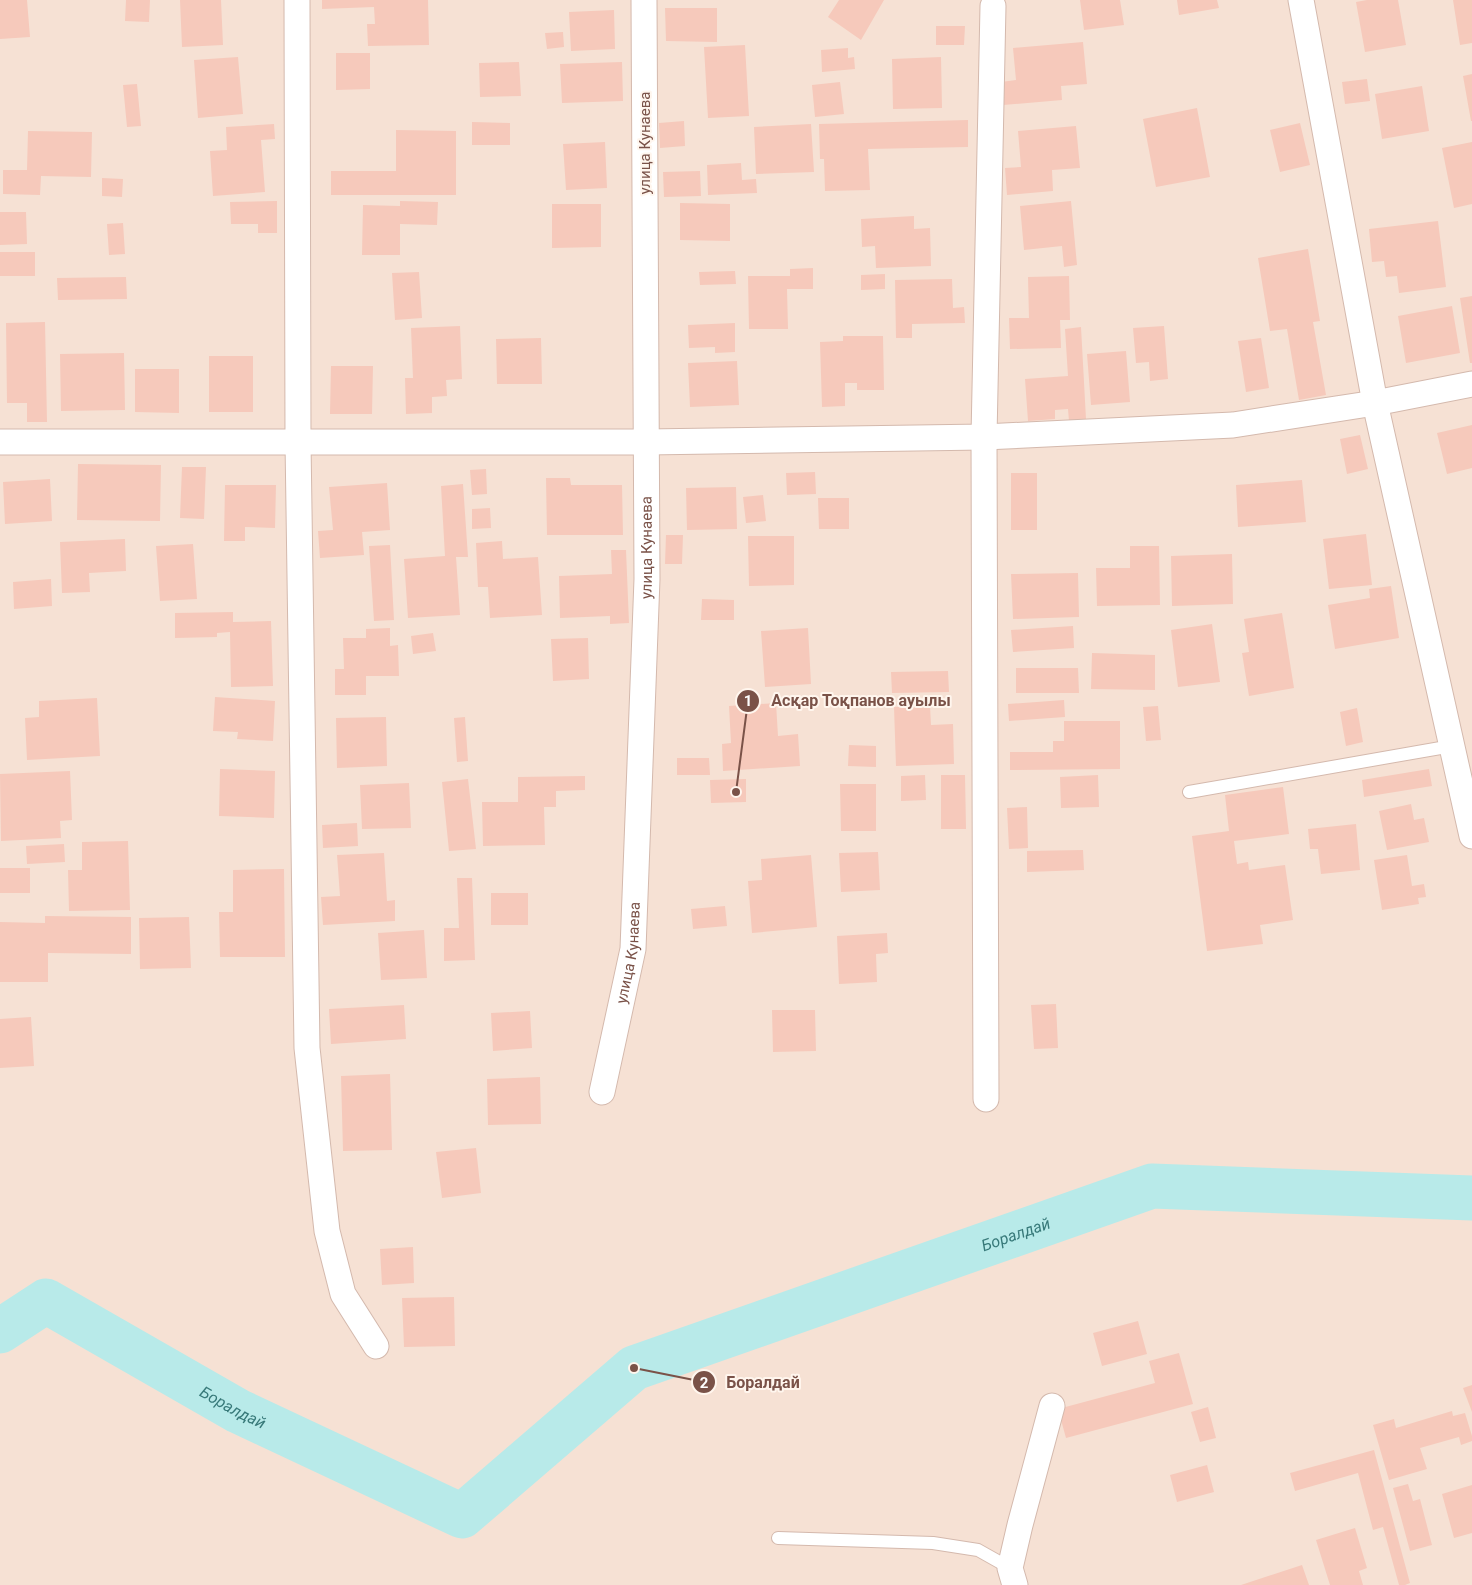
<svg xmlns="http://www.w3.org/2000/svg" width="1472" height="1585" font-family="Roboto,sans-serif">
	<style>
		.residential { fill: #f6e1d4 }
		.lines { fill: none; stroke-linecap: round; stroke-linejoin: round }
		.river { stroke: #b8eae9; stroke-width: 45 }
		.building { fill: #f6c9bb }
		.lane-casing { stroke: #d4b9ad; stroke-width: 14 }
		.street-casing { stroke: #d4b9ad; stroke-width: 27 }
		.lane { stroke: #fff; stroke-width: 12 }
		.street { stroke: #fff; stroke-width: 25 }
		.labels { text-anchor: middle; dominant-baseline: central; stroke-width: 4; stroke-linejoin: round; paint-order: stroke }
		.street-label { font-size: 15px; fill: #7a5248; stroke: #fff6ee }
		.water-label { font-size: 16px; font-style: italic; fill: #377979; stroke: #fff6ee }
		.leader { fill: none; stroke: #7a5248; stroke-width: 2 }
		.callout-dot { fill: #7a5248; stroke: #fff6ee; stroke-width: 2 }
		.mark-label { font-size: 15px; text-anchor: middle; font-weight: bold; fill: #fff }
		.callout-label { font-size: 16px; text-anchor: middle; font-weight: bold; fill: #7a5248; stroke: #fff6ee; stroke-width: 4; stroke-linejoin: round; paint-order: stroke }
	</style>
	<rect width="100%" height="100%" fill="#fef1e6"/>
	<path class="residential" d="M0,0H1472V1585H0Z"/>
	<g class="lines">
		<path class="river" id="s1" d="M0,1331L46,1301L238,1411L462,1516L634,1368L1152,1186L1472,1198"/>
	</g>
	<path class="building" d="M0,0H27L30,37L0,39Z
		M126,0H150L149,22L125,21Z
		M180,0H221L223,45L182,47Z
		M322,0H428L429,45L368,46L367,24H375L374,7L322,9Z
		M839,0H884L861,40L828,17Z
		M1080,0H1120L1124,25L1084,30Z
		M1177,0H1217L1219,8L1179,15Z
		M1367,0H1398L1406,45L1365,52L1356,2Z
		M1453,0H1472V43L1460,45Z
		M665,8H717V42L666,41Z
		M614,10L615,49L571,51L569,12Z
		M936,26H965L964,45H936Z
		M563,32L564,47L547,49L545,33Z
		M1083,42L1087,84L1061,86L1062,100L1003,105L1001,82L1016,80L1013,48Z
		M745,45L749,116L708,118L704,47Z
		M848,48V58L854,57L855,69L822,72L821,50Z
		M336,53H370V89L336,90Z
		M238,57L243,114L198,118L194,60Z
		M941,57L942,108L893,109L892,59Z
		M519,62L521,96L480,97L479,63Z
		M622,62L623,101L562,103L560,64Z
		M1472,74V121H1471L1463,76Z
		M1367,79L1370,101L1345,104L1342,82Z
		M840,82L844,114L815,117L812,85Z
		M137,84L141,126L127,127L123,85Z
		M1422,86L1429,131L1382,139L1375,94Z
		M1197,108L1210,177L1156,187L1143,119Z
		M968,120V147L868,149L870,190L825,191L824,159H820L819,124Z
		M684,121L685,146L660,148L659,123Z
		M472,122L510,123V145H472Z
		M1300,123L1310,165L1280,172L1270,130Z
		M274,124L275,139L261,140L265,192L213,196L210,151L227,150L226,127Z
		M811,124L814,172L756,174L754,127Z
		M1076,126L1080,168L1052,170L1053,191L1007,195L1005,168L1021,167L1018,131Z
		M396,130L456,131V195H331V171H396Z
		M28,131L92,132L91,177L41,176L40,195L3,194V170H27Z
		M605,142L607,188L566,190L563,144Z
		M1472,142V204L1454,208L1442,148Z
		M741,163L742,180L756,179L757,193L708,195L707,165Z
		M700,171L701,196L664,197L663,172Z
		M102,178L123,179L122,197L102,196Z
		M277,201V233H258V224H231L230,202Z
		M400,201L438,202L437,225L400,224V255H362L363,205L400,206Z
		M1071,201L1077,265L1064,267L1062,246L1024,250L1020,206Z
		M680,203L730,204V241L680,240Z
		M552,204H601V247L552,248Z
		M0,212H26L27,244L0,245Z
		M914,216V229L930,228L931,266L876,268L875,246L862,247L861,219Z
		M1438,221L1446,287L1399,293L1397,276L1386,277L1384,261L1372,262L1369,229Z
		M123,223L125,254L109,255L107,224Z
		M1308,249L1320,321L1313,322L1326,395L1299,400L1287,329L1270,331L1258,258Z
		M0,252H35V276H0Z
		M813,268V289H787L788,329H749L748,276H790V269Z
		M735,271L736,284L700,285L699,272Z
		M419,272L422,318L395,320L392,273Z
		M885,274V289L861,290V275Z
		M1069,276L1070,320H1060L1061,348L1010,349L1009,318H1029L1028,277Z
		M126,277L127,299L58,300L57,278Z
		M952,279L953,308L964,307L965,323L912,324V338H896L895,280Z
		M1472,296V363H1470L1460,298Z
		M1452,306L1460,353L1406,363L1398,316Z
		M45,322L47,422H27V403H7L6,323Z
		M735,323V352L715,353V347L689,348L688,325Z
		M460,326L462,379L446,380L447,396L432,397V413L406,414L405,378H413L411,328Z
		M1164,326L1168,379L1150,381L1149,362L1136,363L1133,328Z
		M1081,327L1086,419L1069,421L1068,409L1055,410V419L1028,421L1025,379L1068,376L1065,329Z
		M843,336H883L884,390H857V383H845V406L822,407L820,342L843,341Z
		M541,338L542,384H497L496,339Z
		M1261,338L1269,388L1246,392L1238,341Z
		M1126,351L1130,402L1091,405L1087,354Z
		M124,353L125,410L61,411L60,354Z
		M209,356H253V412H209Z
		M737,361L739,405L690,407L688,363Z
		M331,366H373L372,414H330Z
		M135,369H179V413L135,412Z
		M1472,425V468L1447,474L1437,433Z
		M1360,435L1368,469L1347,474L1340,439Z
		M78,464L161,465L160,521L77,520Z
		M182,467H206L204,519L180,518Z
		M486,469L487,494L472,495L470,470Z
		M815,472L816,494L787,495L786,473Z
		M1011,473H1037V530H1011Z
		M546,478H570L571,485H622L623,535H547Z
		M50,479L52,521L5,524L3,482Z
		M1302,480L1306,522L1238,527L1236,485Z
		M387,483L390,530L362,532L364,555L320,558L318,531L333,530L329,487Z
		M463,484L468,557H456L460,615L408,618L404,559L445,556L441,486Z
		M225,485H276L275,528L245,527V541H224Z
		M736,487L737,529L687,530L686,488Z
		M763,495L766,521L746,523L743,497Z
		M818,498H849V529H819Z
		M490,508L491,528L472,529V509Z
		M1366,534L1372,585L1329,589L1323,539Z
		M666,535H683L682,564H665Z
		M748,536H794V585L749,586Z
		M125,539L126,571L89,573L90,592L62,593L60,542Z
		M502,541L503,559L538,557L542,615L490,618L488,587H478L476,543Z
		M193,544L197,599L160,601L156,546Z
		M390,545L394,620L374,621L369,546Z
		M1130,546H1159L1160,605L1097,606L1096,568H1130Z
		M611,550H626L629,623L610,624V616L560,618L559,576L612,574Z
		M1232,554L1233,604L1172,606L1171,556Z
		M1078,573L1079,617L1013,619L1011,574Z
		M51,579L52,606L14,609L13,582Z
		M1391,586L1399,638L1335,649L1328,605L1370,598L1369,589Z
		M702,599L734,600V620H701Z
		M233,612V622L271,621L273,686L231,687L230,632L217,633V637L175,638V613Z
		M1282,613L1294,688L1249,696L1242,653L1249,652L1244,619Z
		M1212,624L1220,682L1178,687L1171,630Z
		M1073,626L1074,648L1013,652L1011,630Z
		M390,628V646L398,645L399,676H366V695H335V669H344L343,638H366V629Z
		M808,628L811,684L765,687L761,631Z
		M433,633L436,651L413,654L411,636Z
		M588,638L589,679L553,681L551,639Z
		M1092,653L1155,655V690L1091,689Z
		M1016,668H1078L1079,693H1016Z
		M948,671L949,692L892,693L891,672Z
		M215,697L275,701L273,741L237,739L238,732L213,731Z
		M97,698L100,756L27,760L25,718L39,717V701Z
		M1064,700L1065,717L1009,721L1008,704Z
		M776,703L778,736L798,734L800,766L723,771L722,744L731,743L729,706Z
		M930,706L931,725L953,724L954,764L896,766L894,707Z
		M1158,706L1161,740L1146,741L1143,707Z
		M1357,708L1363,742L1346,746L1340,712Z
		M386,717L387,766L337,768L336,718Z
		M465,717L468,761L457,762L454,718Z
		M1064,721H1120V769L1010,770V752H1053V741H1064Z
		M849,745L876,746V767L848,766Z
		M677,758H709L710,775H677Z
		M220,769L275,771L274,818L219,816Z
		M1429,769L1432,786L1364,797L1362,780Z
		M70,771L72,820L60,821L61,838L1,841L0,774Z
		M925,775L926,800L901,801V776Z
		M941,775H965L966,829H941Z
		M1098,775L1099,807L1061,808L1060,777Z
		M585,776V790L556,791V807H544L545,845L483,846L482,802H518V777Z
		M468,779L476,849L449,851L442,782Z
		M746,779V802L711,803L710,780Z
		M409,783L411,828L362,829L360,785Z
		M840,784H876V831H841Z
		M1283,787L1289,834L1234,841L1237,864L1248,862L1249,870L1285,865L1293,920L1260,925L1263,944L1207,951L1192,836L1229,831L1225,795Z
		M1411,804L1414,820L1424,818L1429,842L1387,850L1379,811Z
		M1027,807L1028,848L1009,849L1007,808Z
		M357,823L358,846L323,848L322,825Z
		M1356,824L1360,870L1321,874L1318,849H1310L1308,829Z
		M128,841L130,910L69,911L68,870H82V842Z
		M64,844L65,862L27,864L26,846Z
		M1083,850L1084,870L1027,872V851Z
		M878,852L880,890L841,892L839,853Z
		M384,853L387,901L395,900V921L323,925L321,897L340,896L337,855Z
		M811,855L817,927L752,933L748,881L762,880L761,859Z
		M1407,855L1412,886L1424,884L1426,897L1418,898L1419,904L1382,910L1374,860Z
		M0,868H30V893H0Z
		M284,869L285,957H220L219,912H233V870Z
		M457,878H472L475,960L444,961V928H459Z
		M491,893H528V925H491Z
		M725,906L727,926L693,929L691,909Z
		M45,916L131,917V954L48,953V982H0V922L45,923Z
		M189,917L191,968L140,969L139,918Z
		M424,930L427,978L381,980L378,933Z
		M887,933L888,953L876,954L877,982L839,984L837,936Z
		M1056,1004L1058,1048L1034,1049L1031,1005Z
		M404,1005L406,1039L331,1044L329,1009Z
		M772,1010H815L816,1051L773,1052Z
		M530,1011L532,1048L493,1051L491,1013Z
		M31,1017L34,1066L0,1068V1019Z
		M390,1074L392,1150L343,1151L341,1076Z
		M540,1077L541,1124L488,1125L487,1079Z
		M476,1148L481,1193L442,1198L436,1152Z
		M413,1247L414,1283L382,1285L380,1249Z
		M454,1297L455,1346L404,1347L402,1298Z
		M1138,1321L1147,1354L1102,1366L1093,1333Z
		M1179,1353L1193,1404L1066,1438L1058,1409L1155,1383L1149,1361Z
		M1472,1385V1412L1463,1388Z
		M1208,1407L1216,1438L1200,1442L1191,1412Z
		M1452,1411L1453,1416L1465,1413L1472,1436V1441L1461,1445L1459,1437L1420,1448L1427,1469L1389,1480L1373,1425L1394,1419L1396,1428Z
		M1374,1450L1410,1583L1405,1585H1399L1383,1527L1373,1530L1358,1473L1295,1491L1290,1473Z
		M1207,1465L1214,1492L1177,1502L1170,1475Z
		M1408,1484L1413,1501L1420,1499L1432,1545L1410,1551L1393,1488Z
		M1472,1485V1533L1454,1538L1442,1494Z
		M1355,1528L1367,1568L1359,1571L1363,1585H1330L1316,1540Z
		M1302,1565L1309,1585H1241Z"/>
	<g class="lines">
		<g class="lane-casing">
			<path id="lane" d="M1189,792L1452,746
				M778,1538L933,1543L978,1550L1010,1568"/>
		</g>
		<g class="street-casing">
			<g id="street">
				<path d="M297,0L298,442L307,1048L327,1231L343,1294L376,1346"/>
				<path d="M1301,0L1375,403L1472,836"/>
				<path d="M0,442H647L984,437L1233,425L1375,403L1472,384"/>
				<path id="s2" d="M602,1092L633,949L647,579L644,0"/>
				<path d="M986,1099L984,437L993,6"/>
				<path d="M1015,1585L1010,1568L1020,1525L1052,1406"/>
			</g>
		</g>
		<use href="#lane" class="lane"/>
		<use href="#street" class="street"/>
	</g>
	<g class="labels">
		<g class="street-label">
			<text transform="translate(645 143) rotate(-90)">улица Кунаева</text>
			<text stroke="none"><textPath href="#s2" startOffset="548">улица Кунаева</textPath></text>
			<text stroke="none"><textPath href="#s2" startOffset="142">улица Кунаева</textPath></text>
		</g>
		<g class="water-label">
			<text stroke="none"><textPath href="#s1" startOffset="1155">Боралдай</textPath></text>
			<text stroke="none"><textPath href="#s1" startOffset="270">Боралдай</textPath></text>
		</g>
	</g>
	<path class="leader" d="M736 792L748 701M634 1368L704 1382"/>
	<g class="callout-dot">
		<circle cx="736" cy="792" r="5"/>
		<circle cx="634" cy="1368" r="5"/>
		<circle cx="748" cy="701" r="12"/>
		<circle cx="704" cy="1382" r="12"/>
	</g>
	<g class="mark-label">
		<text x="748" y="706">1</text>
		<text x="704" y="1388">2</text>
	</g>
	<g class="callout-label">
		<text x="861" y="706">Асқар Тоқпанов ауылы</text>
		<text x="763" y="1388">Боралдай</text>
	</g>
</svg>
